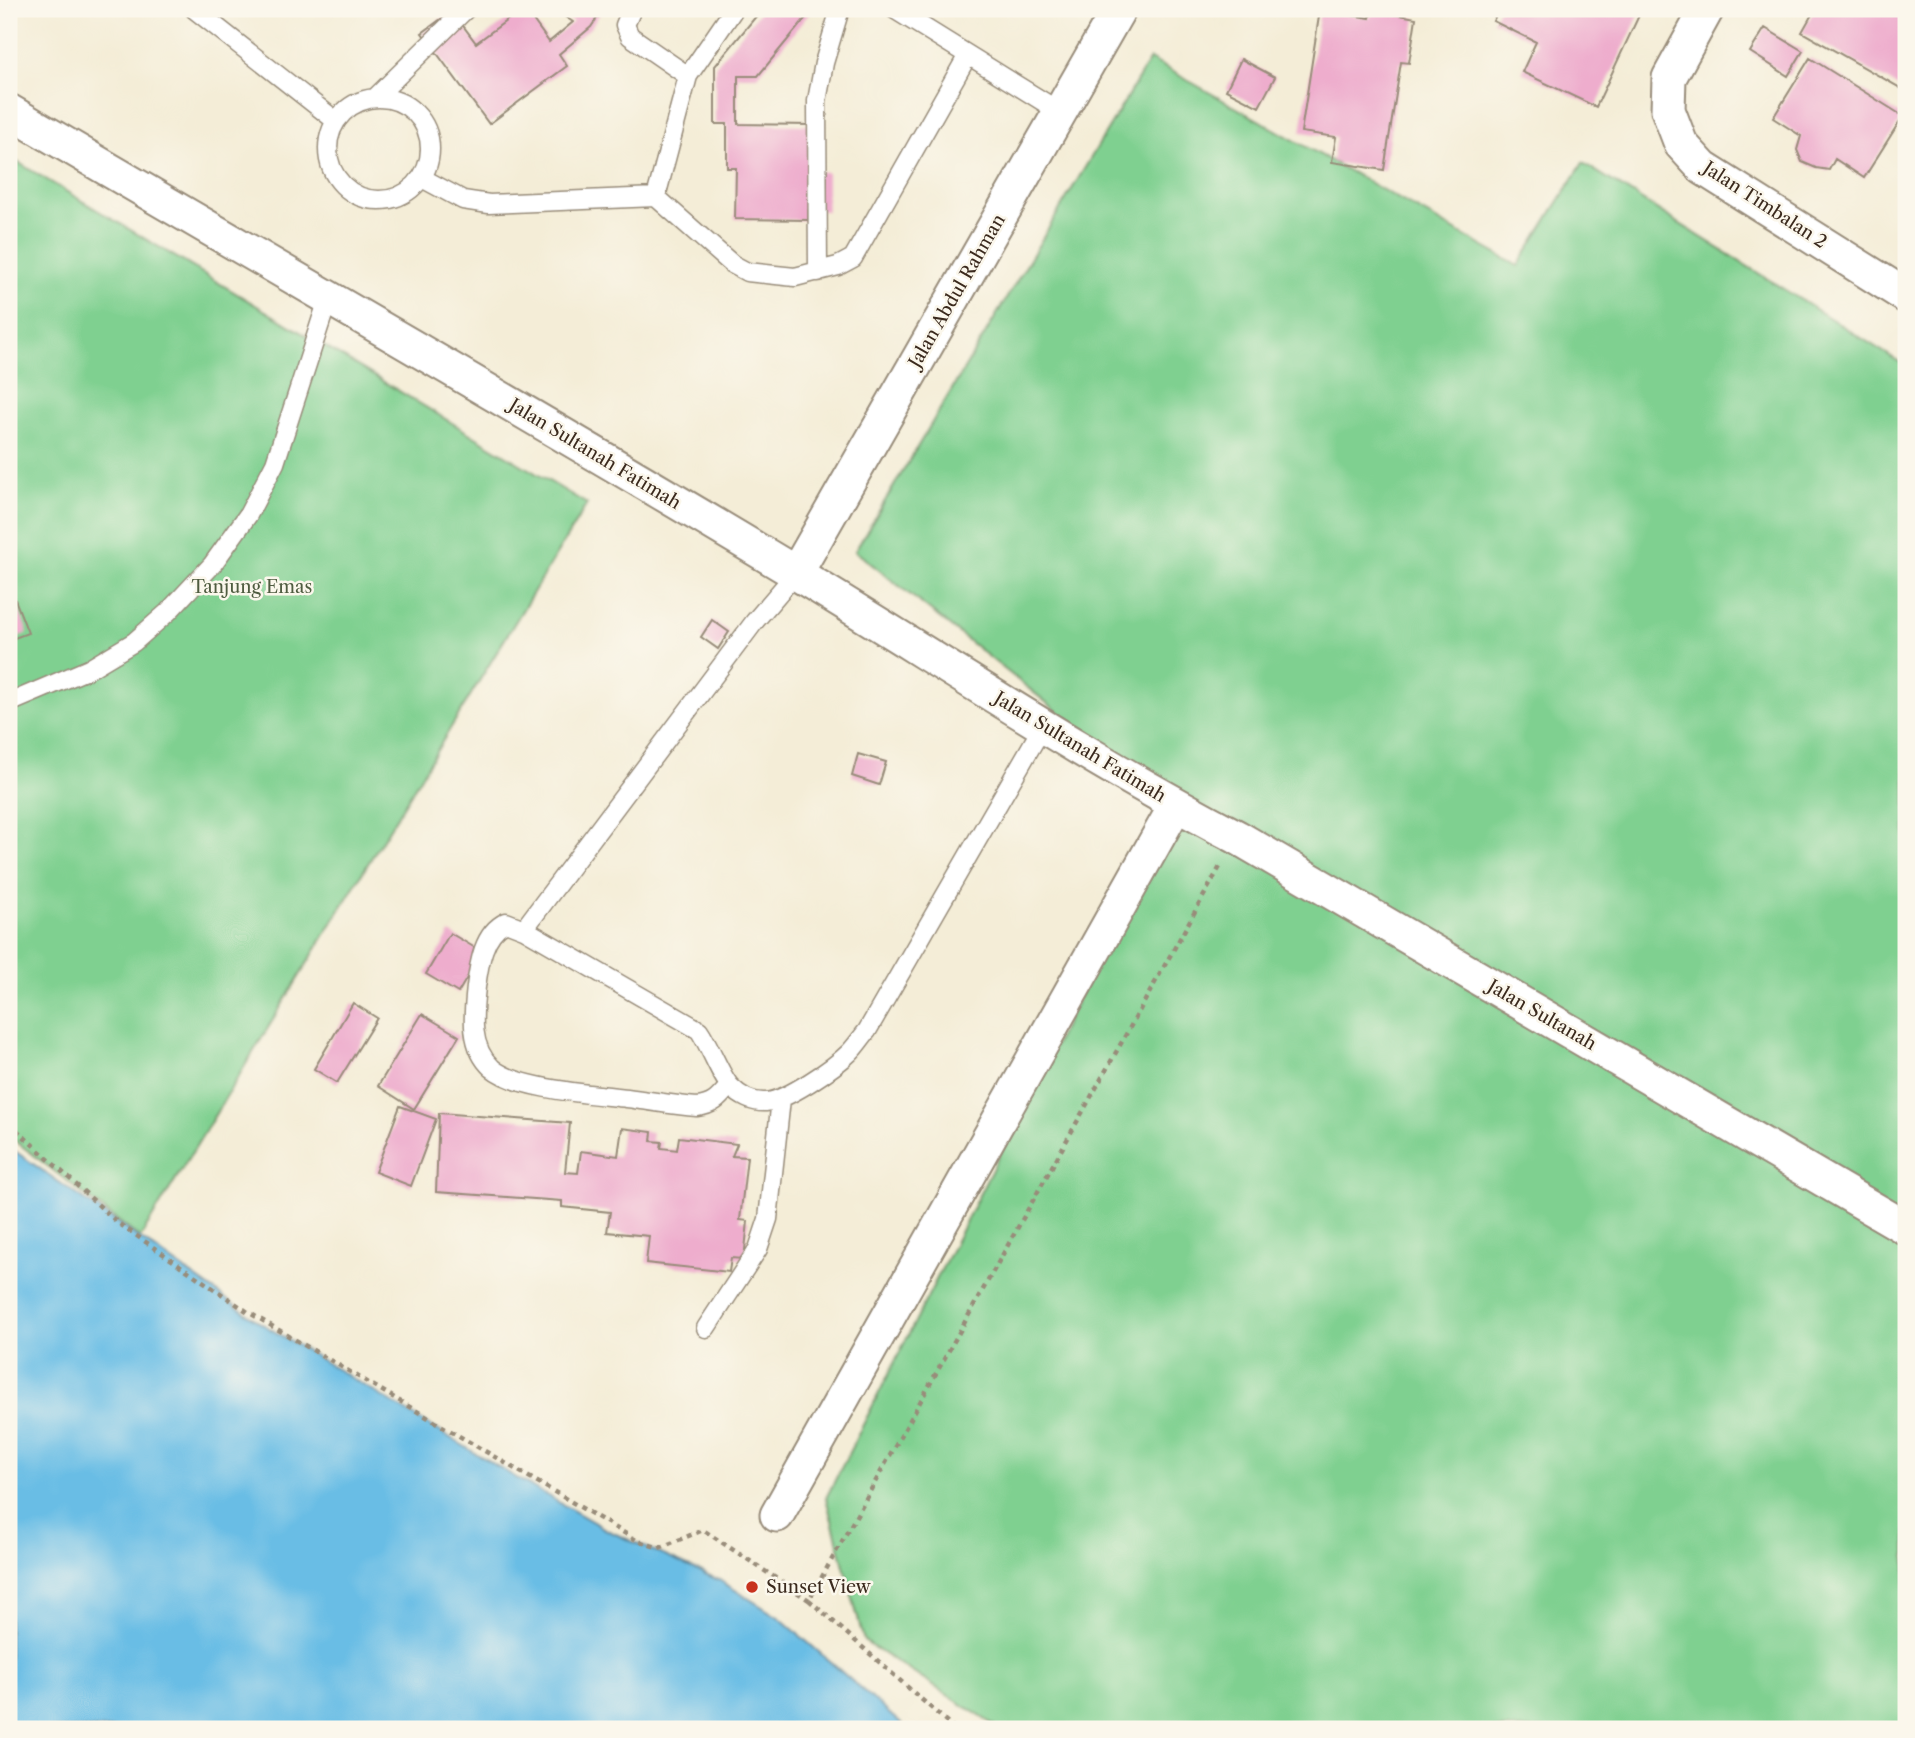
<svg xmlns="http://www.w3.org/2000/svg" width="1915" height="1738" font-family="'Libre Caslon Text',serif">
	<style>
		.green { fill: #7fd090; stroke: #5d7d57; stroke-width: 2 }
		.water { fill: #69bde5; stroke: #527482; stroke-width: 2 }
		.building { fill: #eeadcd }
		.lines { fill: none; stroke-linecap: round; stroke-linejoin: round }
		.lane-casing { stroke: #988c7a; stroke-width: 21 }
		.street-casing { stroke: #988c7a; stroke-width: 37 }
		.path { stroke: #988c7a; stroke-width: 4.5; stroke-dasharray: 5 5; stroke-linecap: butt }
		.lane { stroke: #fff; stroke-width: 18 }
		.street { stroke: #fff; stroke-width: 33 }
		.poi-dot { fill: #c8321e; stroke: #fbf7ec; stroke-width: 2.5 }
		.labels { text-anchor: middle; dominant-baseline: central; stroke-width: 5; stroke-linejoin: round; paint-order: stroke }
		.street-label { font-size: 18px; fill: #3b2a1e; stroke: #fbf7ec }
		.park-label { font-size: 18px; fill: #4f5c40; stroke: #fbf7ec }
		.poi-label { font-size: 18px; fill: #3b2a1e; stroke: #fbf7ec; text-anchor: start }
	</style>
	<rect width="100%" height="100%" fill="#fbf7ec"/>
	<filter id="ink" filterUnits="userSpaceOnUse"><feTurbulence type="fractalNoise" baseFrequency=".0143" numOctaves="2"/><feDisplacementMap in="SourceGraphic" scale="14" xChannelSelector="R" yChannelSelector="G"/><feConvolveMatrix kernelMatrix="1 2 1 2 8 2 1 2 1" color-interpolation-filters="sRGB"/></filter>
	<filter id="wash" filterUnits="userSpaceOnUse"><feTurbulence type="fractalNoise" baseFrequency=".00686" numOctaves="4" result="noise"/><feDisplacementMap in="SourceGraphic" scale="28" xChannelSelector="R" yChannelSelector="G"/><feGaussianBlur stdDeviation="1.57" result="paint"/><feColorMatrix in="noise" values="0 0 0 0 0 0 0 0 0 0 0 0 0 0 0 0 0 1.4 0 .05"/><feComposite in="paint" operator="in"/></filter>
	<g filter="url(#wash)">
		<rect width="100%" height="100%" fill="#f4edd7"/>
		<path class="green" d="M1150,59L1518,266L1583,163L1906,366V1729H1000L864,1641L826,1498L1176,805L855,551Z
			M9,157L587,504L140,1238L9,1136Z"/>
		<path class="water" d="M9,1147L259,1322L520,1480L609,1531L719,1580L780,1618L907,1729H9Z"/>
		<g id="blocks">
			<path class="building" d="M522,9H525L549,42L573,22L555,10L556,9H603L591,27L559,54L567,66L489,124L422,33L452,11L476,43Z
				M762,9H813L758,76H738V124L813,125L812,172H827V211L808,210V220L735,219L736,168H727V124H715V66Z
				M1499,9H1642L1596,107L1522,72L1536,42L1493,21Z
				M1815,9H1906V86L1904,90L1802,32Z
				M1320,10L1370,18L1372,10L1416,18L1409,63L1401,62L1384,170L1332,162L1336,137L1301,132Z
				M1765,28L1803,51L1788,76L1750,52Z
				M1810,58L1903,116L1864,178L1835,159L1829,170L1816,168L1802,162L1797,150L1801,136L1773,118Z
				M1241,59L1275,77L1259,107L1226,90Z
				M9,584L28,633L9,640Z
				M712,620L729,632L718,649L701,637Z
				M858,754L886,762L879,785L852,776Z
				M450,933L482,952L458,993L426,974Z
				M353,1003L377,1018L337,1083L314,1069Z
				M422,1014L459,1036L414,1109L378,1086Z
				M400,1106L436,1119L411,1186L375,1172Z
				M439,1113L570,1123L565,1172L578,1173L581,1151L618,1156L622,1128L652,1132L651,1141L662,1142L661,1148L677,1150L679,1137L737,1144L732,1156L747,1157L740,1220L748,1221L744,1259L731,1258L729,1272L646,1263L649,1236L607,1232L610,1212L562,1207V1201L436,1192Z"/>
		</g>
	</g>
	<g filter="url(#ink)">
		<use href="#blocks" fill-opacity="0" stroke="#988c7a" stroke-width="2"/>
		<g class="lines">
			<g class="lane-casing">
				<path id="lane" d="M194,9L336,121
					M632,9L625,25L630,36L688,76L734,9
					M894,9L1060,112
					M375,98L466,9
					M328 149a51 51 0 1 1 102 0a51 51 0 1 1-102 0Z
					M422,178L463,200L489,204L656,197L688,76
					M656,197L732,264L747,272L795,277L838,266L853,258L968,55
					M818,272L817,101L824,63L840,9
					M9,703L89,669L134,642L168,612L212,565L248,515L275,463L329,296
					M524,929L699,1030C709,1044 722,1079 731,1087C740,1096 753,1103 766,1102C786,1101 835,1067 850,1052C856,1046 861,1038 867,1031L1043,726
					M729,1086C719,1098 714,1105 697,1107C673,1105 651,1101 627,1098C594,1094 518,1090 492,1068C469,1047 473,1014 476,987C479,964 483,933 506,922L524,929L755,621L796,573
					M706,1328L758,1249L768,1219L781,1099"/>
			</g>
			<g class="street-casing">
				<path id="street" d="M1707,9L1669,78L1668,110L1681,144L1703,168L1906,296
					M9,111C270,265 534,415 794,572C941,661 1084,757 1237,837L1906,1228
					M796,573L1119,9
					M777,1515L1176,805"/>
			</g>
			<path class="path" d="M9,1123L118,1223L248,1312L638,1541L659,1548L703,1530L809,1600
				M955,1729L809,1600L1221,865"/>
			<use href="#lane" class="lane"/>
			<use href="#street" class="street"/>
		</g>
	</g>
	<circle class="poi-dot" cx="752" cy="1587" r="7"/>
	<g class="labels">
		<g class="street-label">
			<text transform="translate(1765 205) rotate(33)">Jalan Timbalan 2</text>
			<text transform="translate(957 291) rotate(-60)">Jalan Abdul Rahman</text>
			<text transform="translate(595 454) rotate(31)">Jalan Sultanah Fatimah</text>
			<text transform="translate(1080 747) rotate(31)">Jalan Sultanah Fatimah</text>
			<text transform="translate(1542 1015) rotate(30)">Jalan Sultanah</text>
		</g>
		<g class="park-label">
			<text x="252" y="587">Tanjung Emas</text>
		</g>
		<g class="poi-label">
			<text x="766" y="1587">Sunset View</text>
		</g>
	</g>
	<rect width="1915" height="1738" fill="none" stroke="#fbf7ec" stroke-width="35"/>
</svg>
